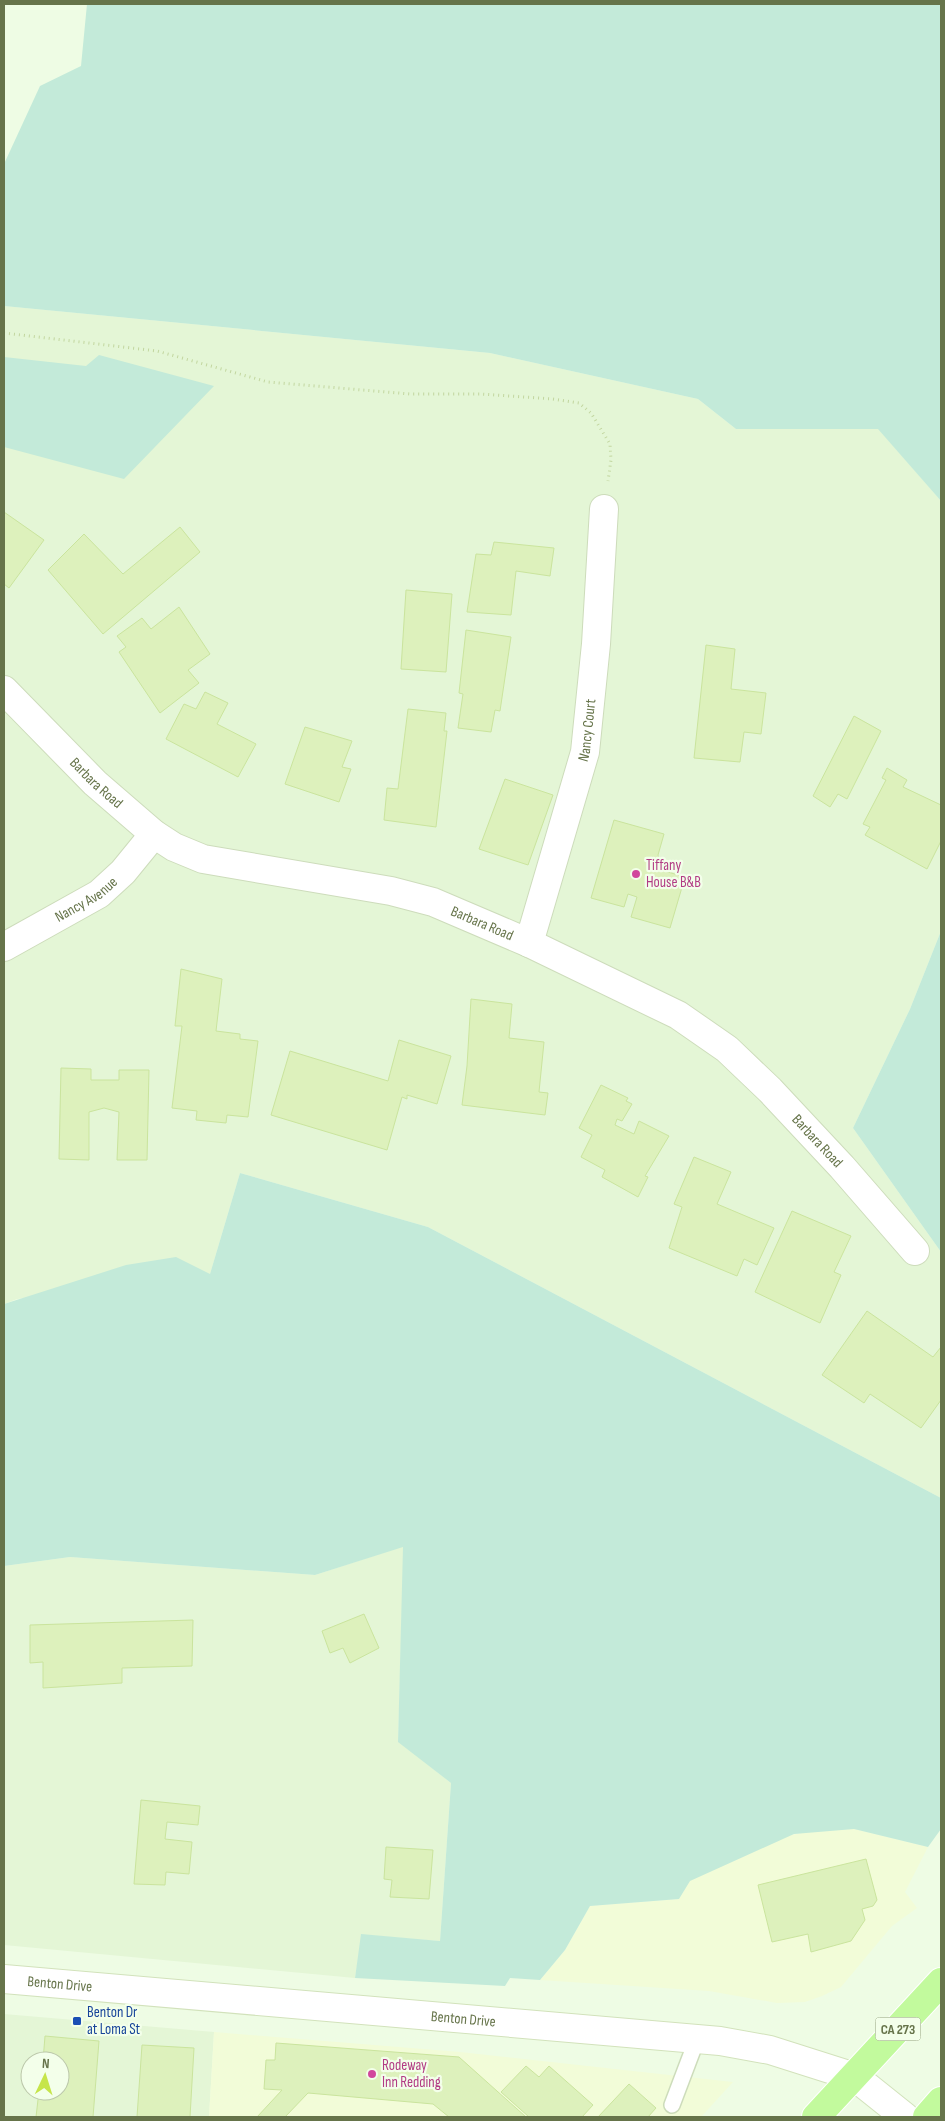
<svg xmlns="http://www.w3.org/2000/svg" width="945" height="2121" font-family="'Sofia Sans Condensed',sans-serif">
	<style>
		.residential { fill: #e4f6d6; fill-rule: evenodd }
		.commercial { fill: #f2fcd8 }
		.green { fill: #c3ead9 }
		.building { fill: #ddf1bc; stroke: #cae49d }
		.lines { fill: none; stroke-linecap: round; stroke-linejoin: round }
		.lane-casing { stroke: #cddcbb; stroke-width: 18 }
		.street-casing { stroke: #cddcbb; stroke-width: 30 }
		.secondary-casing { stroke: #d2e2bb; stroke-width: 30 }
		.primary-casing { stroke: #fff; stroke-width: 30 }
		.path { stroke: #c2d69f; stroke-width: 3; stroke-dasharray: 1 4; stroke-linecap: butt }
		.lane { stroke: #fff; stroke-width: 15 }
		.street { stroke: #fff; stroke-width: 28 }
		.secondary { stroke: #fff; stroke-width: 28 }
		.primary { stroke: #c2fa9d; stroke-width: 28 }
		.hotel-dot { fill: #d1479c; stroke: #f3ffea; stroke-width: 2 }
		.transit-dot { fill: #1a4fb4; stroke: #f3ffea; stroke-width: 2 }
		.labels { text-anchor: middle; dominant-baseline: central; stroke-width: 4.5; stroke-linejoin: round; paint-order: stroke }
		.shield { fill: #f3ffea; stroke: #909e7a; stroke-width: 1 }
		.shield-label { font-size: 14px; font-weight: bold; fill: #66744a }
		.street-label { font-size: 15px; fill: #66744a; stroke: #f3ffea }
		.hotel-label { font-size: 15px; fill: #b23c85; stroke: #f3ffea; text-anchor: start }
		.transit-label { font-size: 15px; fill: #164399; stroke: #f3ffea; text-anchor: start }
	</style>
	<rect width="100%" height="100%" fill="#eefce4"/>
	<path class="residential" d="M4,306L490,353L698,399L736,429L878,428L941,501V931L910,1009L853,1128L941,1252V1498L428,1227L240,1173L210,1274L17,1299L4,1304Z
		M404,1546L398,1741L451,1783L440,1941L362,1935L355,1978L4,1945V1566L70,1557L315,1575Z
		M4,2014L214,2032L209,2117H4ZM30,2061H60V2091H30Z"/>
	<path class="commercial" d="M854,1829L928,1847L905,1892L917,1908L892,1926L841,1987L822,1996L805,2002L777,2003L709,1991L540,1980L565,1950L590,1906L679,1899L689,1881L787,1836L812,1831Z
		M214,2032L460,2052L733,2082L701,2117H209Z"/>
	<path class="green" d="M87,4H941V501L878,429H736L698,399L490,353L4,306V164L40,86L81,66Z
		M99,355L214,386L124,479L4,447V357L86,366Z
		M941,931V1252L853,1128L910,1009Z
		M240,1173L428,1227L941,1498V1829L928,1847L854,1829L794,1834L690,1881L679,1899L590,1906L565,1950L540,1980L510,1978L505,1986L355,1978L361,1934L440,1941L451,1783L398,1742L403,1547L315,1575L70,1557L4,1566V1304L126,1265L176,1257L210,1274Z"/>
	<path class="building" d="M4,512L44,540L9,588L4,584Z
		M180,527L200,552L103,634L48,570L84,534L123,574Z
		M494,542L554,548L550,576L516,571L511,615L467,612L476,554L491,555Z
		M406,590L452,594L446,672L401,669Z
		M179,607L210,654L188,670L199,683L160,713L119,652L126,647L117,636L142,618L151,629Z
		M466,630L511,637L500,711L495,710L491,732L458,728L463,694L459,693Z
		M706,645L735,649L731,689L766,693L761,734L744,732L740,762L694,758Z
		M205,692L228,703L217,724L256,744L238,777L166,739L184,704L196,709Z
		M408,709L446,713L444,731H447L436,827L384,820L387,788L398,789Z
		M854,716L881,731L847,799L838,794L830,807L813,796Z
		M305,727L352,741L342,767L351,769L339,802L285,784Z
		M887,768L907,780L903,787L941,805V841L927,869L865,835L870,827L863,824L886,780L882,778Z
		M505,779L553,795L528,865L479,849Z
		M614,820L664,834L658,855L661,870L685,877L670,928L631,917L637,897L628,894L624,907L591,898Z
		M181,969L222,979L216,1031L240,1034V1039L258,1041L248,1117L227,1115L226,1123L196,1120L197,1111L172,1108L182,1026H175Z
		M471,999L512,1004L509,1038L544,1042L539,1092L548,1093L545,1115L462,1105L467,1066Z
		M399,1040L451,1056L437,1104L407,1095V1099L402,1097L387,1150L271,1115L290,1051L388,1081Z
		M61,1068L91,1069V1080H119V1070H149L147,1160H117L119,1112L104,1108L89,1112V1160L59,1159Z
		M601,1085L628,1098L626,1101L632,1104L622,1121L617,1119L615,1125L634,1134L639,1121L669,1136L645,1176L648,1177L638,1197L602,1177L605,1170L581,1157L592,1135L579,1128Z
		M694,1157L731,1172L717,1204L774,1228L757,1265L744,1259L737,1276L669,1248L682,1207L674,1204Z
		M792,1211L851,1236L834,1272L841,1275L820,1323L755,1292Z
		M867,1311L933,1357L941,1347V1400L921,1428L870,1394L864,1403L822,1375Z
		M364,1614L379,1648L350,1663L343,1648L330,1653L322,1631Z
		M193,1620L192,1666L122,1668V1683L43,1688V1662L30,1663V1625Z
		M141,1800L200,1806L198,1825L167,1822L165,1839L192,1842L189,1874L166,1872L165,1885L134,1884Z
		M386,1847L433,1850L429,1899L390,1897L392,1880L384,1879Z
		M866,1859L877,1900L873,1906L862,1909L865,1920L851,1941L811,1952L808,1934L772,1942L758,1885Z
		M45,2036L99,2041L93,2117H36L39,2091H60V2061H43Z
		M276,2043L459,2057L526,2117H449L433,2104L308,2093L285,2117H257L282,2090L264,2089L266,2060H275Z
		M142,2045L194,2048L190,2117H137Z
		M526,2066L539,2077L549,2066L593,2105L582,2117H529L501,2092Z
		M629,2084L656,2108L648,2117H598Z"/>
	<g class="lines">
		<g class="lane-casing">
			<path id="lane" d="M672,2105L697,2039"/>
		</g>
		<g class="street-casing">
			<g id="street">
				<path id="s1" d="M4,690L95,783L154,834L174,847L203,859L391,891L433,902L529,943L678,1015L727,1049L770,1090L842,1167L915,1251"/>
				<path id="s2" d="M529,943L585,752L596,644L604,509"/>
				<path id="s3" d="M4,947L99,894L123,872L154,834"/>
			</g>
		</g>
		<g class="secondary-casing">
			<g id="secondary">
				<path id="s4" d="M4,1979L720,2041L770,2050L855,2077L905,2117"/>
			</g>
		</g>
		<g class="primary-casing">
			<path id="primary" d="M816,2117L941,1982
				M927,2117L941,2101"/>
		</g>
		<path class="path" d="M4,333L157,351L268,382L410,394H481L553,399L579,403L591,413L610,444L611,460L608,481"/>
		<use href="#lane" class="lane"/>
		<use href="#street" class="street"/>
		<use href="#secondary" class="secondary"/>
		<use href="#primary" class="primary"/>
	</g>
	<g class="hotel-dot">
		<circle cx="636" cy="874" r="5"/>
		<circle cx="372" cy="2074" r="5"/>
	</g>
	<rect class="transit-dot" x="72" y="2016" width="10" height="10" rx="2.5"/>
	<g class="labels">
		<rect class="shield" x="875.5" y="2017.5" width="45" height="23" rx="4"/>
		<g class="shield-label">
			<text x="898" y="2029">CA 273</text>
		</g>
		<g class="street-label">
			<text stroke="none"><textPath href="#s2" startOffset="221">Nancy Court</textPath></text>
			<text stroke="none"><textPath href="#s1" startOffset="131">Barbara Road</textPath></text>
			<text stroke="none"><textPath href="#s3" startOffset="95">Nancy Avenue</textPath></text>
			<text stroke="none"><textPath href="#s1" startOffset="551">Barbara Road</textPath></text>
			<text stroke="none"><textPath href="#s1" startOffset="956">Barbara Road</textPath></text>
			<text stroke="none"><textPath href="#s4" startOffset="56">Benton Drive</textPath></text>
			<text stroke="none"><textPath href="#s4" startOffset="461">Benton Drive</textPath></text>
		</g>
		<g class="hotel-label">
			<text x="646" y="865">Tiffany<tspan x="646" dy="17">House B&amp;B</tspan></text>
			<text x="382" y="2065">Rodeway<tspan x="382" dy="17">Inn Redding</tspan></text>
		</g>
		<g class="transit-label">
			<text x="87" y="2012">Benton Dr<tspan x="87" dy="17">at Loma St</tspan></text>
		</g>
	</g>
	<rect width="945" height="2121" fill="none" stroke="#66744a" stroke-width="10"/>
	<g transform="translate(45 2076) rotate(4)"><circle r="24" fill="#f3ffea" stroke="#bbc7aa"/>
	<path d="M0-4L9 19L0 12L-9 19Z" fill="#c6e54a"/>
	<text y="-8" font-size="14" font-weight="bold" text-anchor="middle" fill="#66744a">N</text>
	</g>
</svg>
